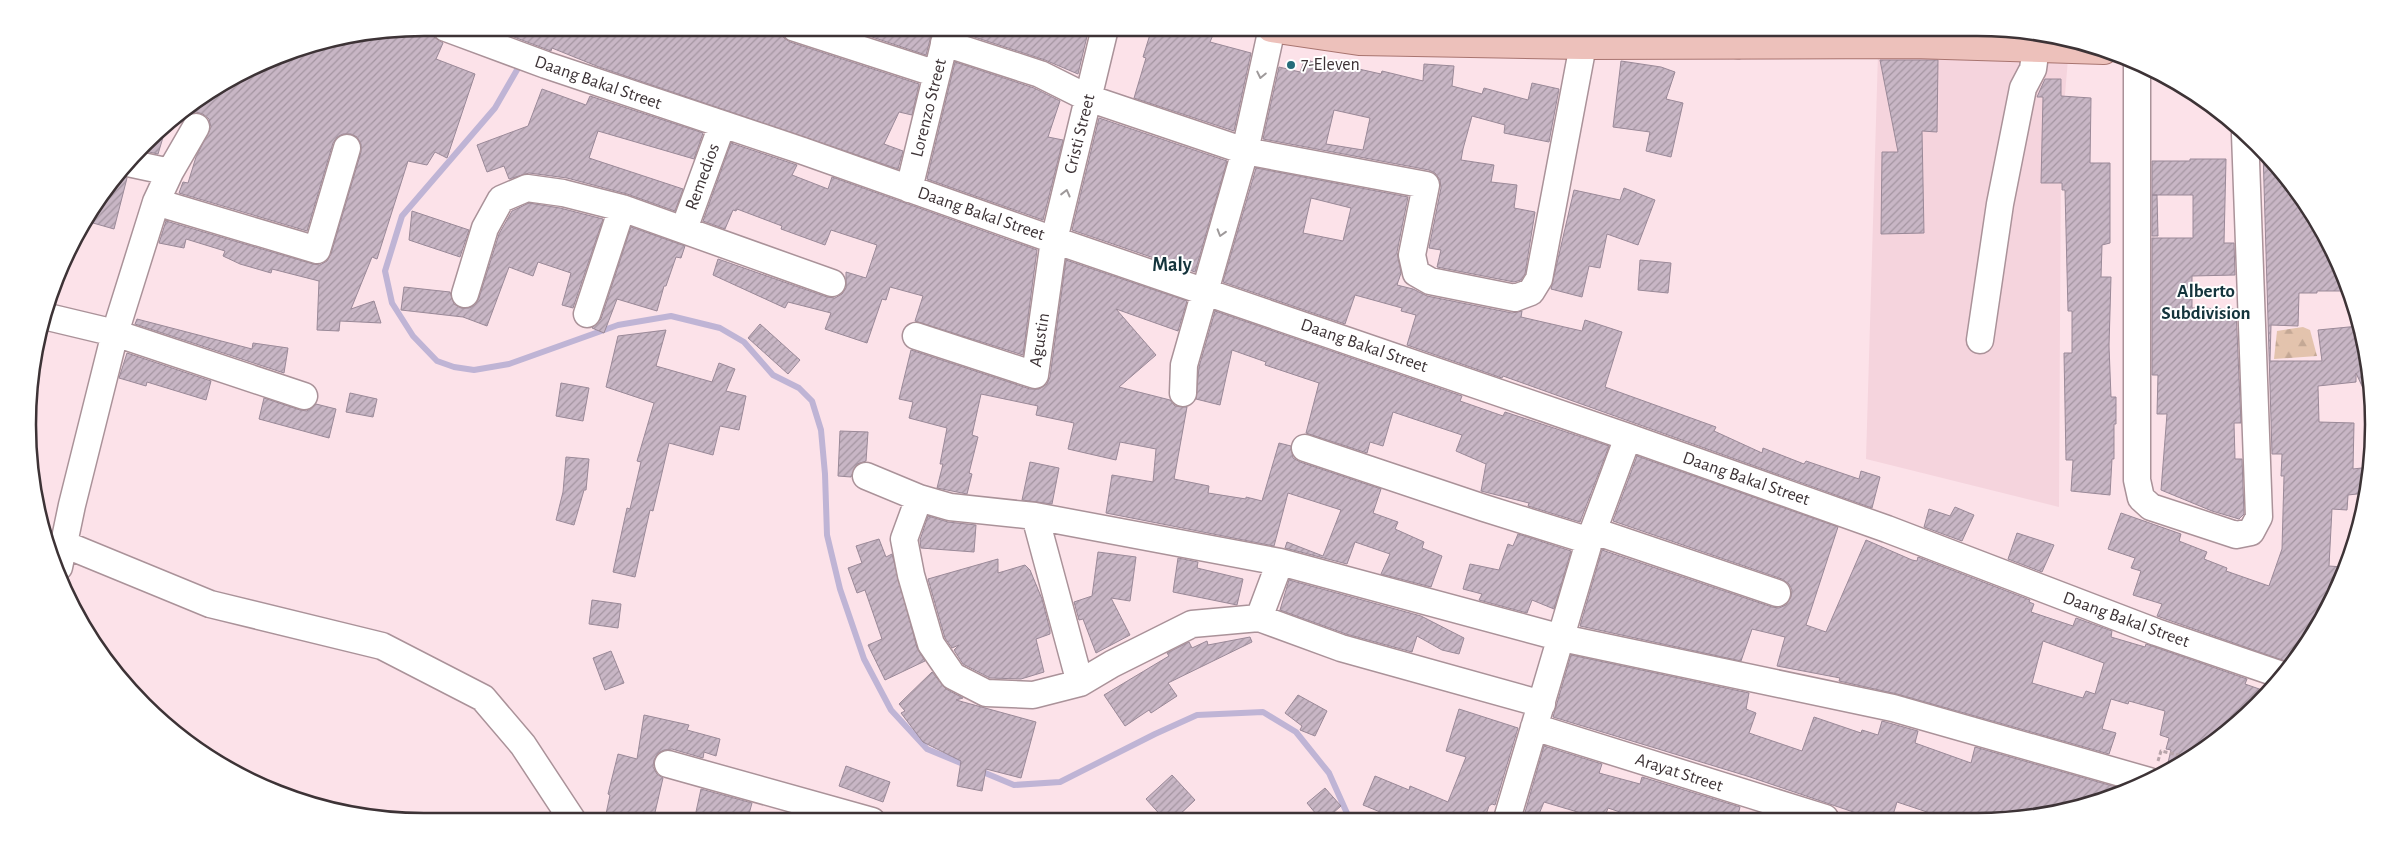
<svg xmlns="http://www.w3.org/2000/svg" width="2401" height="849" font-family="'Alegreya Sans',sans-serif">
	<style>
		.built { fill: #f5d4dd }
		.forest { fill: url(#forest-firs) }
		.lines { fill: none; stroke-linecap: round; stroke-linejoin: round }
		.stream { stroke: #bfb4d5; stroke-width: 6 }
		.building { fill: url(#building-hatch); stroke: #9a8998; fill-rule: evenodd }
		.minor-casing { stroke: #aa9299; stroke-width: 29 }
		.major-casing { stroke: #a8746f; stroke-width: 30 }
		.path { stroke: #b7a3a9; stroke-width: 3; stroke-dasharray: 4 2.5; stroke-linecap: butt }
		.minor { stroke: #fff; stroke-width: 26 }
		.major { stroke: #edc1bb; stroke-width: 28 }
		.oneway { stroke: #9e999a }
		.poi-dot { fill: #266c7a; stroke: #fff; stroke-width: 2 }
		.labels { text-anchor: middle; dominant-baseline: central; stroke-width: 4; stroke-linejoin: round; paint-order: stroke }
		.poi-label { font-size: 18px; fill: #3d3336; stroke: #fff; text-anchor: start }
		.street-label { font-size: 18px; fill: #3d3336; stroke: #fff }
		.neighbourhood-label { font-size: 19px; font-weight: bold; fill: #14343c; stroke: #fff }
		.quarter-label { font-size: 20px; font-weight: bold; fill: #14343c; stroke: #fff }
		.rim { fill: none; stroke: #3d3336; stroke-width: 2.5 }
	</style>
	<defs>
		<pattern id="forest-firs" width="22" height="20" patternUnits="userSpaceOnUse" patternTransform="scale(1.25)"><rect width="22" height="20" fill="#e3c3ad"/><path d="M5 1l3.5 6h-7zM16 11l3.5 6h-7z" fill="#c4a895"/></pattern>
		<pattern id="building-hatch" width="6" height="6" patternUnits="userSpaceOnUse" patternTransform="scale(1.25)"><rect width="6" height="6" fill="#c8b6c5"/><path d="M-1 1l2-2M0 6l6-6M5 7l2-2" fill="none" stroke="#a495a1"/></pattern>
	</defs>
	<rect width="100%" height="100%" fill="#fce2e9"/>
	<path class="built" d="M1878,53L2068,59L2061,142L2059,507L1866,459Z"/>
	<path class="forest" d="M2303,327L2310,330L2317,356L2274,359L2277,331Z"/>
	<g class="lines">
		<path class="stream" d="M521,63L495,108L402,216L385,271L392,303L413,336L437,361L454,367L474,370L509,364L618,325L671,316L720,328L744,342L773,375L799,388L812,401L821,430L825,474L827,535L840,589L864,659L891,710L927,749L968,766
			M978,770L1014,785L1060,782L1155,734L1197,715L1263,712L1296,732L1329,773L1350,820"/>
	</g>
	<path class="building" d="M431,28L434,37L443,43L436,59L475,74L447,158L435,152L427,165L408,161L377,259L372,257L351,309L374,301L381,323L340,321L339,331L317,330L319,281L272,269L271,273L240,264L223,256L225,251L186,239L184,248L159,243L166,221L313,264L320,265L327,261L331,254L361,152V144L357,137L351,134H343L337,137L333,143L307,231L179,193L183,182L188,183L196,157L211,127L209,119L203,114L196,112L187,115L183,114L273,58L347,35Z
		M490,28H773L780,31L784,38L790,42L919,84L912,115L899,112L884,144L903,151L898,169L599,67L552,48L551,51Z
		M852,28H933L926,55L851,30Z
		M963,28H1089L1078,74L1045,60L962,33Z
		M1152,28H1216L1210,42L1251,53L1234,131L1134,98L1146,58L1143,57Z
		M1305,59L1321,65L1341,68V65L1381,74L1382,71L1423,81L1424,64L1454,66L1452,86L1482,94L1484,88L1528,100L1532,83L1559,89L1549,142L1504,133L1505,125L1472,116L1463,149L1461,160L1494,165L1491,182L1517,185L1514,208L1535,212L1525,274L1521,280L1514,282L1437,267L1441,250L1429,248L1441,188L1440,180L1435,173L1429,170L1263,139L1279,67L1300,72ZM1334,110L1370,118L1363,150L1326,144Z
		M1880,60H1938L1937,132L1922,131L1924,233L1881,234L1882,152H1898Z
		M1621,61L1661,67L1675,72L1666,99L1683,103L1671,157L1646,151L1650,132L1613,127Z
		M955,62L1034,88L1060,101L1048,137L1063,140L1043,220L927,179Z
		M2045,79H2061V96L2091,98L2090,163H2110V243L2102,245L2101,277H2111L2109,346L2111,397H2116V424H2114V459H2112L2110,495L2071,491L2073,460H2066L2064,353H2072V311H2068L2065,190H2062V183H2041L2043,97H2037Z
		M542,89L586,105L590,96L703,133L694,159L598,131L589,158L683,189L675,211L627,194L567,178L529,173L509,179L504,166L487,172L477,145L528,126Z
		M1099,118L1227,161L1195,272L1072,230Z
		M167,124L158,154L140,150L163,126Z
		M731,143L797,165L792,175L828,189L832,177L1037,250L1023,355L915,321L923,296L890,287L886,300L882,299L867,343L825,329L831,313L788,302L785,308L713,275L718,259L827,297L835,298L842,294L846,288V272L866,278L877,245L831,230L825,245L781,229L782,226L737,209L736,211L733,210L725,229L703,221Z
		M2263,151L2275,163L2320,226L2350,291H2317V293H2299L2298,326L2271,325L2270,361H2322L2318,330L2359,326L2370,372L2371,398L2368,399L2356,373V382L2318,386L2319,422L2354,423L2353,469L2370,467L2366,493L2348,495L2347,510L2332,509L2329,566L2343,567L2320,623L2288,662L2157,616L2162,604L2133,595L2141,571L2131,568L2135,558L2108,549L2121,513L2181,534L2179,541L2207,552L2204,559L2227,568L2226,571L2269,586L2282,549L2284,476H2281L2282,454H2272Z
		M2190,159H2226L2224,243H2234L2235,275L2192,276V308L2236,309L2241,423H2234L2235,459H2242L2244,514L2239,519L2212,511L2161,490L2167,414H2157L2158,375H2152V238H2193V195H2152V161H2190Z
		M1256,168L1408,197L1397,252L1401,273L1397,285L1413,289L1427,296L1512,313L1522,311L1521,317L1582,331L1585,320L1622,332L1605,387L1716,427L1714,431L1762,453L1763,448L1804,464L1806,461L1859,479L1861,471L1880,477L1872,508L1503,376L1502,378L1407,345L1416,315L1401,311L1402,308L1355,295L1345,324L1223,282ZM1311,198L1351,208L1343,241L1303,233Z
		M118,174L127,178L114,229L93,223L99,200Z
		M1624,188L1655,200L1638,245L1607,234L1600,268L1589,266L1582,297L1551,289L1574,190L1620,200Z
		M2152,195H2157L2158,236H2152Z
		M529,203L560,208L603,219L573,308L562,305L571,273L538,262L533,276L509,267L487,326L463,317L401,310L404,287L450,292L454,304L461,308H469L475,305L479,298L499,234L512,211Z
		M412,211L469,230L460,257L409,240Z
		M631,227L685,246L681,258L676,257L666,286H664L657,311L617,299L604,333L592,328L601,319Z
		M1066,260L1187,301L1178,331L1116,309L1156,355L1119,387L1170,400L1175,406L1187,407L1174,479L1209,486L1208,493L1246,499V497L1262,501L1279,443L1291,446L1293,458L1300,462L1381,489L1373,513L1398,522L1395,529L1424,542L1422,548L1442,556L1431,587L1381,574L1390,554L1355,542L1347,564L1285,548L1287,542L1323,556L1341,510L1288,493L1274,546L1106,513L1112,475L1153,482L1156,449L1120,442L1116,460L1068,449L1074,423L1036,415L1038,406L981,394L972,435L978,437L969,473L972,474L967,494L937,488L943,464H940L947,428L909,418L913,402L899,399L911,350L1030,389H1039L1047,384L1050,377Z
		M1640,260L1671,263L1668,293L1638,290Z
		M1215,311L1462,396L1460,401L1503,416L1505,412L1609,446L1580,522L1528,506L1529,503L1481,491L1486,464L1456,451L1462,435L1393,412L1383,446L1370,442L1367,453L1306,433L1319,383L1265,365L1266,362L1232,350L1220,405L1196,399L1199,367Z
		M137,319L252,349L253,343L288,348L284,373L135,324Z
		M760,324L800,360L788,374L748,338Z
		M666,330L656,366L712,382L719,363L735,369L726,391L746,396L739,430L720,426L713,455L669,443L653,511L650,510L635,577L613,572L627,508L630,509L641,462L637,461L654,403L606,387L618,336Z
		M127,353L211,381L206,400L147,382L146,386L119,378Z
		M561,383L589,388L583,421L556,416Z
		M350,393L377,399L373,417L346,412Z
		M264,398L300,410L307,411L316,404L336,409L329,438L259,419Z
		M840,431L868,432L866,461L857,464L851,477L838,476Z
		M1637,456L1838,527L1806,625L1826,632L1866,540L1912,560L1917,561L1918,557L2030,600L2029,602L2034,604L2031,612L2073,626L2076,618L2112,631L2111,637L2145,647L2146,644L2247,679L2245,684L2265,691L2238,723L2166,771L2171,750L2166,749L2169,738L2160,735L2165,711L2129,701L2128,704L2111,699L2102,729L2116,733L2109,754L1897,694L1839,681L1840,678L1777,666L1785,637L1752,629L1741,661L1580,626L1602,550L1772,607L1779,608L1786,605L1791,597L1792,590L1789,584L1782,579L1613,521ZM2043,641L2104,663L2095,694L2086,691L2083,698L2032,683Z
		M566,457L589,459L586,490H584L574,525L556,520L563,492Z
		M1030,462L1059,468L1052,504L1022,500Z
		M1955,507L1974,515L1962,541L1924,527L1929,509L1950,516Z
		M928,516L948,522L976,525L974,552L921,548L920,540Z
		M2017,533L2054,545L2042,572L2008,559Z
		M1518,534L1571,551L1554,609L1532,600L1527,613L1479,600L1482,594L1463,589L1470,564L1499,570L1508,544L1513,546Z
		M879,539L886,557L892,554L917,648L925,661L885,680L868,645L882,639L865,590L857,593L848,568L862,563L856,546Z
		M1098,552L1136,557L1130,601L1111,598L1130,635L1096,653L1083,619L1079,620L1074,602L1092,596Z
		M1178,558L1198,562L1197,568L1243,579L1237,605L1173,592Z
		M998,559V573L1025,565L1030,570L1042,599L1050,630V634L1036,639L1044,672L1021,679L990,678L963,664L954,650L959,645L952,648L945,638L928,579Z
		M1289,580L1421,616L1464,638L1459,654L1442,650L1417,636L1412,652L1346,634L1280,610Z
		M592,600L621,604L618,628L589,624Z
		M1250,637L1252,642L1168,683L1177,696L1151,713L1149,710L1125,726L1104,695L1169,656L1167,653L1189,642L1192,648L1207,641L1208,645Z
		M611,651L624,683L605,690L593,658Z
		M1571,655L1749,693L1746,709L1756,713L1749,733L1802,751L1814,717L1861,733L1862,730L1878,735L1882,721L1918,731L1915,743L1971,763L1975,747L2123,789L2029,818H1945L1897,802L1892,818H1871L1747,776L1553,717Z
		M932,672L946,689L963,698L956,700L1036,722L1021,778L986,769L982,791L957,786L961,761L923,742L901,713L905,711L899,704Z
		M1298,695L1327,711L1315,736L1300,730L1302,726L1285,713Z
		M1459,709L1518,728L1495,805L1492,804L1489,806L1485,817L1490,819H1406L1391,813L1390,816L1363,805L1375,776L1409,790L1410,786L1448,802L1466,757L1446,751Z
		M644,715L689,725L687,730L720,739L716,756L704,752L703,758L672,749L664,750L658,753L654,760L653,767L657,774L663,778L653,821H625L626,819L606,814L610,795L608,794L618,754L637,759Z
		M1544,746L1602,764L1599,773L1640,784L1642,777L1740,807L1737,819H1641L1608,808L1604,819H1601L1544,802L1537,819L1524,816Z
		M846,766L890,782L883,802L839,786Z
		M1172,775L1195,800L1174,820H1165L1146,799Z
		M1325,788L1341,806L1325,820H1321L1307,803Z
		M701,789L752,803L747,821H694Z"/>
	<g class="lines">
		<g class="minor-casing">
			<path id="minor" d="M446,28L546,65L803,151L1054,240L1628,437L1887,529L2156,632L2279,674
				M795,28L937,74
				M1736,28L1738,45
				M944,43L1040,74L1088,98L1245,151L1426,185L1412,255L1416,273L1430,281L1515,298L1531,292L1539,279L1583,45
				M2137,63V480L2141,498L2151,507L2236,535L2251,532L2259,517L2245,134
				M128,163L170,172
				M909,189L948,28
				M156,202L317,250L347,148
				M684,229L722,125
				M465,294L485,228L501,199L527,188L563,193L622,208L832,283
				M587,314L622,208
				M48,317L115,333L304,396
				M916,336L1035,375L1054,240L1105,28
				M1980,340L2000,204L2023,88L2033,69L2036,47
				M1183,393L1184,365L1245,151L1272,28
				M1305,448L1484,508L1590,541
				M866,476L919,498L950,507L1035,516L1280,562L1562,638L1893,708L2149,781
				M919,498L904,539L911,575L931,644L953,676L986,693L1033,695L1080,683L1112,664L1192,624L1259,618L1341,648L1542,704
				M1035,516L1080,683
				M1594,531L1777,593
				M64,544L210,604L382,646L483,698L523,745L573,821
				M59,567L72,505L115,333L156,202L170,172L196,127
				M1259,618L1280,562
				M1534,727L1825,818
				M668,764L872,821
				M1507,819L1589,542L1628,437"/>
		</g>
		<g class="major-casing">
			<path id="major" d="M1271,28L1359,41L1583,45L1913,44L2104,50"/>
		</g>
		<path class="path" d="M2158,761L2161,751L2187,757"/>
		<use href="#minor" class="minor"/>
		<use href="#major" class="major"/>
	</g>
	<defs><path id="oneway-chevron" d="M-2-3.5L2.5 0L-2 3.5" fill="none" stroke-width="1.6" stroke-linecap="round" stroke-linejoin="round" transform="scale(1.25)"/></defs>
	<g class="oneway">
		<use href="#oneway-chevron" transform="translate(1261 75) rotate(102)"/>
		<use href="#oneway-chevron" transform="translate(1066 193) rotate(-76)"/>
		<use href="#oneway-chevron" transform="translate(1221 233) rotate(107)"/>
	</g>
	<circle class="poi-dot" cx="1291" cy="65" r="5"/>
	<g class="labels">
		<g class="poi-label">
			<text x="1301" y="65">7-Eleven</text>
		</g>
		<g class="street-label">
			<text transform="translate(598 83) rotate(19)">Daang Bakal Street</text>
			<text transform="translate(929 108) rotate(-76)">Lorenzo Street</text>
			<text transform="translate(1080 134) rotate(-76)">Cristi Street</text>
			<text transform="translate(703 177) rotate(-70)">Remedios</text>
			<text transform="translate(981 214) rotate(19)">Daang Bakal Street</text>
			<text transform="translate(1040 340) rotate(-81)">Agustin</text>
			<text transform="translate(1364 346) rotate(19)">Daang Bakal Street</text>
			<text transform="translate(1746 479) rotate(19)">Daang Bakal Street</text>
			<text transform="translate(2126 620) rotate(20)">Daang Bakal Street</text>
			<text transform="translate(1679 773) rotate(18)">Arayat Street</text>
		</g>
		<g class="neighbourhood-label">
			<text x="2206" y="291">Alberto<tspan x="2206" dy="22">Subdivision</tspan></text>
		</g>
		<g class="quarter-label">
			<text x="1172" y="265">Maly</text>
		</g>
	</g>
	<path d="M0 0H2401V849H0ZM424 36H1977A388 388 0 0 1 2365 424V425A388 388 0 0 1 1977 813H424A388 388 0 0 1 36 425V424A388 388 0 0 1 424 36Z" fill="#fff" fill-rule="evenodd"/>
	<path class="rim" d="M424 36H1977A388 388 0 0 1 2365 424V425A388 388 0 0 1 1977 813H424A388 388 0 0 1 36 425V424A388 388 0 0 1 424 36Z"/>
</svg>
